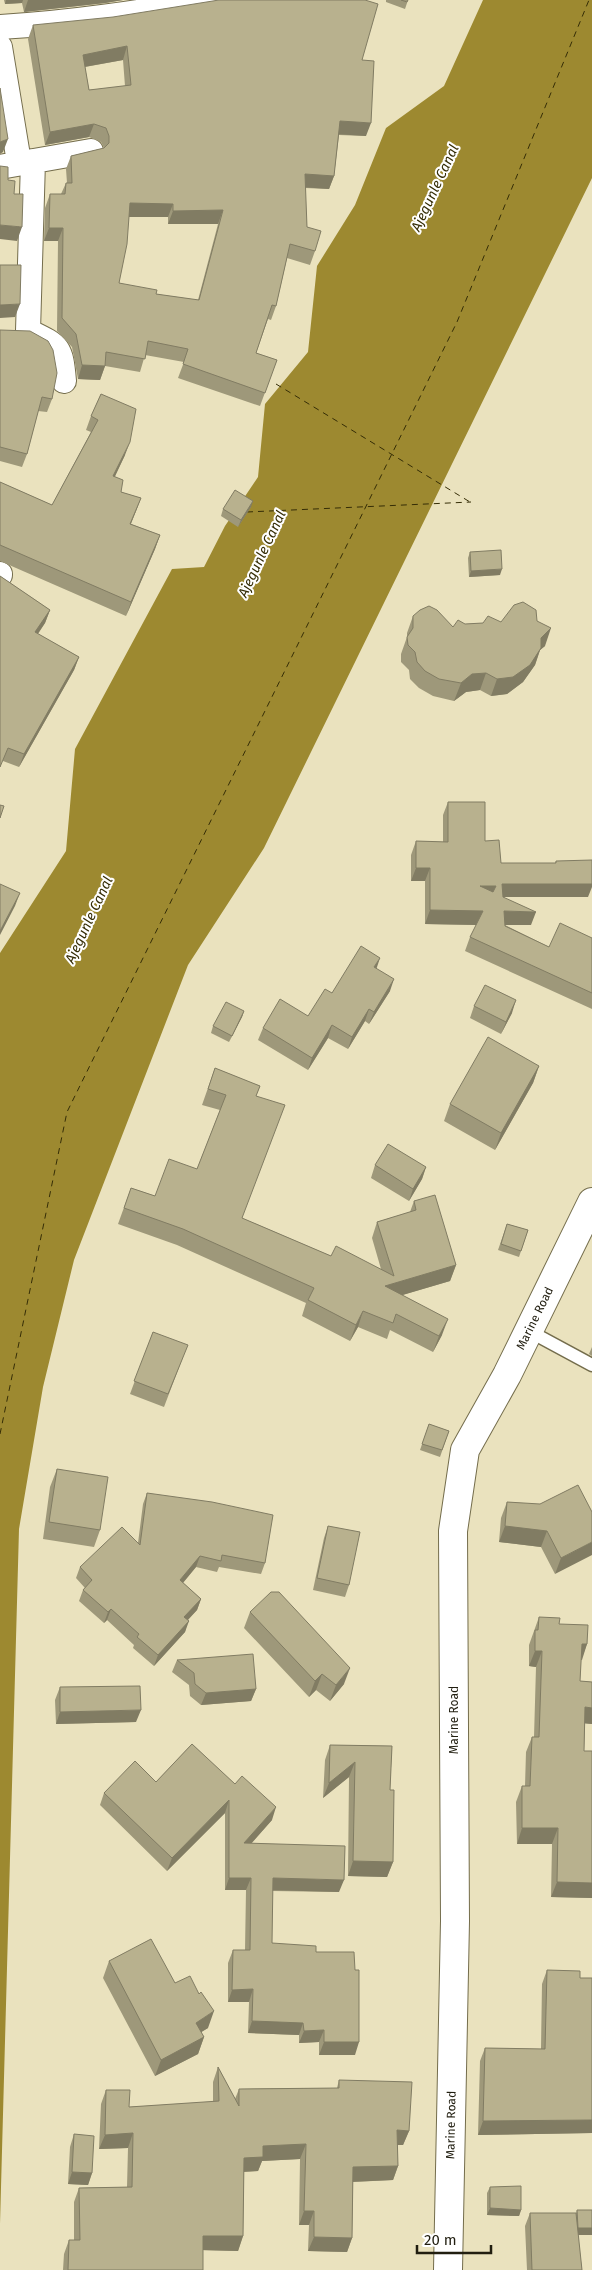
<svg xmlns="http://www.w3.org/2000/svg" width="592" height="2270" font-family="'Fira Sans',sans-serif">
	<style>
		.water { fill: #9d8930 }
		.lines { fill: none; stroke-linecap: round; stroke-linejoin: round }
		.ferry { stroke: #352d06; stroke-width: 1; stroke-dasharray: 6 5; stroke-linecap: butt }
		.lane-casing { stroke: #746d4c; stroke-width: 15 }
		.street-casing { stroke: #746d4c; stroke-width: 26 }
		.secondary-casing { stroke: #746d4c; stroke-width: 30 }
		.lane { stroke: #fff; stroke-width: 12 }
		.street { stroke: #fff; stroke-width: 24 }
		.secondary { stroke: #fff; stroke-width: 28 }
		.wall { fill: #9e987a; fill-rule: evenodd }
		.shaded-wall { fill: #817c63 }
		.building { fill: #b8b18e; stroke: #817c63; fill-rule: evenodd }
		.labels { text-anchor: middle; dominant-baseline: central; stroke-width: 4; stroke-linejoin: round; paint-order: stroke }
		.street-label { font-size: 12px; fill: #211e10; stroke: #fff }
		.water-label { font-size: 14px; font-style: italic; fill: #352d06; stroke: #fff }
	</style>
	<rect width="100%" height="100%" fill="#eae2be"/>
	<path class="water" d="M483,0H592V178L264,848L188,965L74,1260L43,1387L19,1529L0,2224V953L66,851L75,749L172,569L204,567L225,526L258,477L265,404L308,352L317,266L355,205L386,128L444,86Z"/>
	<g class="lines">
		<path class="ferry" d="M276,384L470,502
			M247,512L471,502
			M0,1434L67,1112L457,322L589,0"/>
		<g class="lane-casing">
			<path id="lane" d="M529,1331L592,1365"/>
		</g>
		<g class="street-casing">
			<path id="street" d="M0,27C72,23 141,12 212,0
				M0,47L19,162
				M33,161L28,331C59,346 61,346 64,381
				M0,167L91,151
				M0,574V575"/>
		</g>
		<g class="secondary-casing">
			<g id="secondary">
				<path id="s1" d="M448,2270L455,1921L453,1531L465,1450L507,1375L592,1202"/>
			</g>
		</g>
		<use href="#lane" class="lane"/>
		<use href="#street" class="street"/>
		<use href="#secondary" class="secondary"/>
	</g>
	<path class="wall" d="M4,0H123L105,3L24,12L22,3L5,4Z
		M386,0H408L405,9L386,2Z
		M33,25L362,60L366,136L339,135L334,176L329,189L305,188L307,227L315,251L310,265L287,258L276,306L271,320L268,319L256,353L277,360L260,406L178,378L184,362L145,355L140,372L105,366L100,380L78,379L72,347L57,331L58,241H44L45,208L50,194H61L66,183H67L66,169L71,156L104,148L101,142L89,137L45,145L28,39ZM123,60L125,86L89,90L85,67ZM129,217H168V224H218L198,300L156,294L119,283Z
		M0,330L52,399L47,412L38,411L27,454L22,467L0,461Z
		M101,394L125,455L115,476L121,492L141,498L131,524L160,535L155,549L126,616L0,561V482L52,505L91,432L86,430L91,416Z
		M251,507L238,527L221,516L223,509Z
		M470,552L500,575L469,577L468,558Z
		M0,576L50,610L45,623L38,634L79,657L74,670L19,767L3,761Z
		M413,616L453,627L465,624L537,621L545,646L540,650L535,665L523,682L507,694L491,696L480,690L466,692L454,701L433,696L419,688L410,679L409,670L401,662V654L407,637V633Z
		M448,802L485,841L501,863H555L556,861L588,897H504L531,925H505L549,947L592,938V1009L465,951L470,937L477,925L425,924V881H411V855L416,841L443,842V815Z
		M376,968L390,991L369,1024L365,1021L348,1049L328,1038L308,1070L258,1040L263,1028L308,1016L332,993Z
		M474,1006L512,1013L501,1034L470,1018Z
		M244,1011L242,1017L229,1042L211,1033L213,1026Z
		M539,1066L533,1083L495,1150L444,1121L450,1104Z
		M215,1068L260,1086L256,1096L242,1218L331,1256L381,1269L372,1238L377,1222L410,1212L414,1201L456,1265L450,1281L402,1295L442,1335L433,1352L390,1330L387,1339L358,1327L350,1341L302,1316L306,1303L177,1245L118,1224L131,1188L155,1196L197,1169L220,1110L202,1105Z
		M375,1165L426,1167L422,1179L409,1201L371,1178Z
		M507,1224L528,1230L519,1257L498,1250Z
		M153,1332L183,1357L164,1407L130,1394Z
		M592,1347V1356L589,1354Z
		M429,1424L449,1431L440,1457L420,1450Z
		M57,1469L100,1530L94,1547L43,1539L50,1487Z
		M147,1493L265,1563L261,1574L219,1567L217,1572L196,1567L183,1583L201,1599L197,1610L188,1620L185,1632L154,1666L133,1648L134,1645L107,1620L104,1623L79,1601L83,1590L85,1588L76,1578L80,1567L138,1543L143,1504Z
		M507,1502L592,1512L555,1574L541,1547L499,1542L501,1518Z
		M328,1526L349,1585L345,1597L313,1590L324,1538Z
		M250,1612L344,1684L330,1701L316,1690L309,1697L244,1628Z
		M539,1617L559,1624L587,1644L581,1660L580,1681L592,1682V1724L585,1723L584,1751H592V1898L551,1897L552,1844H517L516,1802L522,1786H525L526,1752L532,1737H534L536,1667L529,1666V1645Z
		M177,1660L256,1689L251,1701L201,1705L190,1696L189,1685L172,1672Z
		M60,1687L136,1722L56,1724L55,1700Z
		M192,1744L272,1820L251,1844L339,1892L272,1891V1943L316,1952L355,2055H319V2042L299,2043V2035L248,2033L249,2002H228V1963L233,1950H245L246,1890H225V1813L167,1871L100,1805L104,1793L156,1782Z
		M330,1745L392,1746L390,1790L393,1862L387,1877L348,1876L349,1777L323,1798L325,1760Z
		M109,1961L175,1983L208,2028L201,2032L204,2037L198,2054L155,2076L103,1978Z
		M547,1970L580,1978L592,2133L478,2135L480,2061L485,2048L541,2049L542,1984Z
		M218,2067L235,2099L239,2089L337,2088L339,2080L409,2131L403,2145H397L398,2166L393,2180L353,2182L352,2238L347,2252L308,2251L309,2225H299L300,2159L262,2161L258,2171L244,2172L243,2236L238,2251L203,2250V2270H63L64,2254L69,2240H74V2202L79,2188L127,2187L128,2148L99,2149L101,2104L106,2090L129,2107L213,2102V2082Z
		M74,2134L92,2173L88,2185L68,2184L70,2147Z
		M490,2187L521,2210L519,2216L487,2215V2193Z
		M577,2210L592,2235H578L582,2270H527L525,2226L530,2213H576Z"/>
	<path class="shaded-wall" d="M6,0H23L22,3L5,4Z
		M28,0H123L105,3L24,12Z
		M127,46L123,60L78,68L83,55Z
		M340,121L371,123L366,136L335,134Z
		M94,124L89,137L45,145L50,132Z
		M8,139L3,152L0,154V142Z
		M305,174L334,176L329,189L300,187Z
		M130,203L173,204L168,217H125Z
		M223,210L218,224H168L173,211Z
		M0,225L22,227L17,241L0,239Z
		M49,228H63L58,241H44Z
		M20,304L15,317L0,318V305Z
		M82,365L105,366L100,380L78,379Z
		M130,442L125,455L109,489L113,476Z
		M141,498L136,511L125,537L130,524Z
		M253,501L251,507L238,527L241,520Z
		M160,535L155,549L126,616L131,602Z
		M502,569L500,575L469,577L471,571Z
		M50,610L45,623L30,645L35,632Z
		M551,628L545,646L540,650L535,665L523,682L507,694L491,696L497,679Z
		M79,657L74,670L19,767L24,754Z
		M486,673L480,690L466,692L454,701L461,683L472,674Z
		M416,868H430L425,881H411Z
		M502,884H592V887L588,897H497Z
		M480,886H496L491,899Z
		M20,893L15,906L0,935V931Z
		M430,910L483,911L478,925L425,924Z
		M504,911L536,912L531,925H499Z
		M380,958L376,970L374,967Z
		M394,979L390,991L369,1024L374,1012Z
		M516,1000L512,1013L501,1034L506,1022Z
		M369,1009L365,1021L348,1049L352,1037Z
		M244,1011L242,1017L229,1042L232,1036Z
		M332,1025L328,1038L308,1070L312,1058Z
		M539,1066L533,1083L495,1150L501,1133Z
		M426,1167L422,1179L409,1201L413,1189Z
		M456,1265L450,1281L379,1302L385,1286Z
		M363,1311L358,1327L350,1341L356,1325Z
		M448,1319L442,1335L433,1352L439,1336Z
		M505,1526L547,1531L541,1547L499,1542Z
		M592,1542V1555L555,1574L561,1558Z
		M200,1556L196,1567L176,1591L180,1580Z
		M201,1599L197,1610L180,1628L184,1617Z
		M111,1609L107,1620L104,1623L108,1612Z
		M189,1621L185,1632L154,1666L158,1655Z
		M582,1644H587L582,1660H576Z
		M535,1651H542L536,1667L529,1666Z
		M350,1668L344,1684L330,1701L336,1685Z
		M322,1674L316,1690L309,1697L315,1681Z
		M256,1689L251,1701L201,1705L206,1693Z
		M585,1707L592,1708V1724L579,1723Z
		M141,1710L136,1722L56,1724L60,1712Z
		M355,1762L349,1777L323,1798L329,1783Z
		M229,1800L225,1813L167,1871L172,1858Z
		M276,1807L272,1820L240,1856L244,1843Z
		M522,1828H558L552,1844H517Z
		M353,1861L393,1862L387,1877L348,1876Z
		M229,1878H251L246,1890H225Z
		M273,1878L344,1880L339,1892L268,1890Z
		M557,1882L592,1883V1898L551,1897Z
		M253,1989L249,2002H228L232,1990Z
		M214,2011L208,2028L190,2039L196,2023Z
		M252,2021L303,2023L299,2035L248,2033Z
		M324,2030L319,2042L299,2043L304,2031Z
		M204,2037L198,2054L155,2076L161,2060Z
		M324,2042H359L355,2055H319Z
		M592,2120V2133L478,2135L483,2121Z
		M397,2130L409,2131L403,2145H392Z
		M133,2133L128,2148L99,2149L105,2135Z
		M306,2144L300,2159L262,2161L258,2171L239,2172L244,2158L263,2146Z
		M398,2166L393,2180L348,2182L353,2167Z
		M72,2172L92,2173L88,2185L68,2184Z
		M490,2208L521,2210L519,2216L487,2215Z
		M304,2211H314L309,2225H299Z
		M577,2228H592V2235H575Z
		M203,2236H243L238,2251L198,2250Z
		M314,2237L352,2238L347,2252L308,2251Z"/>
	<path class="building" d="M219,0H365L378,4L362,60L374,61L371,123L340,121L334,176L305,174L307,227L321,231L315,251L290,244L276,306L272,305L256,353L277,360L265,393L183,364L188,349L148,341L145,359L106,352L105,366L82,365L76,334L62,318L63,228H49L50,194H65L66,183H72L71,156L104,148L109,143V136L106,128L94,124L50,132L33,25L113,17ZM127,46L131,85L89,90L83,55ZM130,203L173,204V211L223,210L199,300L156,294L157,290L119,283L127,244Z
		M401,0H408L407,2Z
		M0,88L8,139L0,142Z
		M0,166L8,167V180L15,181L14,194H23L22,227L0,225Z
		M0,265H21L20,304L0,305Z
		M0,330L30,331L48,341L53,350L57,373L52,399L42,397L27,454L0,447Z
		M101,394L136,409L130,442L113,476L123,480L121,492L141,498L130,524L160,535L131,602L0,545V482L52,505L98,420L91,416Z
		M235,490L253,501L241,520L223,509Z
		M501,550L502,569L471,571L470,552Z
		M0,576L50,610L35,632L79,657L24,754L8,748L0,767Z
		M523,602L536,610L537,621L551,628L541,638V648L530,665L513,677L497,679L486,673L472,674L461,683L439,679L425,671L417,662L415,652L408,645L407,637L413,628V616L420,610L429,606L437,610L453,627L458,620L465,624L483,623L488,616L501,622L514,605Z
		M448,802H485V841L499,840L501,863H556V861L592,860V884H502L503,897L536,912L504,911L505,926L549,947L560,923L592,938V993L470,937L483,911L430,910V868H416V841L448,842ZM480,886H496L493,892Z
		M0,805L4,806L0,818Z
		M0,884L20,893L0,931Z
		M361,946L380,958L374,967L394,979L374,1012L369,1009L352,1037L332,1025L312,1058L263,1028L280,999L308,1016L325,989L332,993Z
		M485,985L516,1000L506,1022L474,1006Z
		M226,1002L244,1011L232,1036L213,1026Z
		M488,1037L539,1066L501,1133L450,1104Z
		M215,1068L260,1086L256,1096L285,1105L242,1218L331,1256L336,1246L394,1276L377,1222L416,1210L414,1201L435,1195L456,1265L385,1286L448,1319L439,1336L396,1314L393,1323L363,1311L356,1325L308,1300L314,1288L183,1229L124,1208L131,1188L155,1196L169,1159L197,1169L226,1095L208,1089Z
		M388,1144L426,1167L413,1189L375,1165Z
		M507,1224L528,1230L521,1251L501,1244Z
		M153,1332L188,1345L168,1394L134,1381Z
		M429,1424L449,1431L442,1450L422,1444Z
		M57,1469L108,1477L100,1530L49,1522Z
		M578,1485L592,1512V1542L561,1558L547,1531L505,1526L507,1502L540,1504Z
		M147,1493L212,1502L273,1515L265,1563L222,1555L221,1561L200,1556L180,1580L201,1599L184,1617L189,1621L158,1655L137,1637L139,1634L111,1609L108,1612L83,1590L92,1580L80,1567L122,1527L140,1545Z
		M328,1526L360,1532L349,1585L317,1578Z
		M271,1592H279L350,1668L336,1685L322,1674L315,1681L250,1612Z
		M539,1617L560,1618L559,1624L588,1625L587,1644H582L580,1681L592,1682V1708L585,1707L584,1751H592V1883L557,1882L558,1828H522V1786H530L532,1737H539L542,1651H535V1630H538Z
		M253,1654L256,1689L206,1693L195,1684L194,1673L177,1660Z
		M140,1686L141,1710L60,1712V1687Z
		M192,1744L235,1784L242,1776L276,1807L244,1843L345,1846L344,1880L273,1878L272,1943L316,1946V1952H354L355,1970H359V2042H324V2030L304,2031L303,2023L252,2021L253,1989L232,1990L233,1950H250L251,1878H229V1800L172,1858L104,1793L135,1761L156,1782Z
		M330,1745L392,1746L390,1790H394L393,1862L353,1861L355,1762L329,1783Z
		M151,1939L175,1983L190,1976L199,1994L201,1992L214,2011L196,2023L204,2037L161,2060L109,1961Z
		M547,1970L580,1971V1978H592V2120L483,2121L485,2048L545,2049Z
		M218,2067L239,2106V2089L339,2088V2080L412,2082L409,2131L397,2130L398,2166L353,2167L352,2238L314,2237V2211H304L306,2144L263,2146V2157L244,2158L243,2236H203V2270H68L69,2240H80L79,2188L132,2187L133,2133L105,2135L106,2090H130L129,2107L219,2101Z
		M74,2134L94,2136L92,2173L72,2172Z
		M521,2186V2210L490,2208V2187Z
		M577,2210H592V2228H578Z
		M530,2213H576L582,2270H532Z"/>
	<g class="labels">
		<g class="street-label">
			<text stroke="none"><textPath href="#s1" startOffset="970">Marine Road</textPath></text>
			<text transform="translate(454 1720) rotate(-90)">Marine Road</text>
			<text stroke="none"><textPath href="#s1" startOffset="145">Marine Road</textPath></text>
		</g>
		<g class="water-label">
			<text transform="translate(435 188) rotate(-65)">Ajegunle Canal</text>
			<text transform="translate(262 554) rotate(-65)">Ajegunle Canal</text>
			<text transform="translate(89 920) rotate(-65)">Ajegunle Canal</text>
		</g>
	</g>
	<path d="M417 2245v8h74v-8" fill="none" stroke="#211e10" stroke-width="2.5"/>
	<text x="424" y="2245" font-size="15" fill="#211e10" stroke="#ffffff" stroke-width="4" paint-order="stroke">20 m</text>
</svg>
